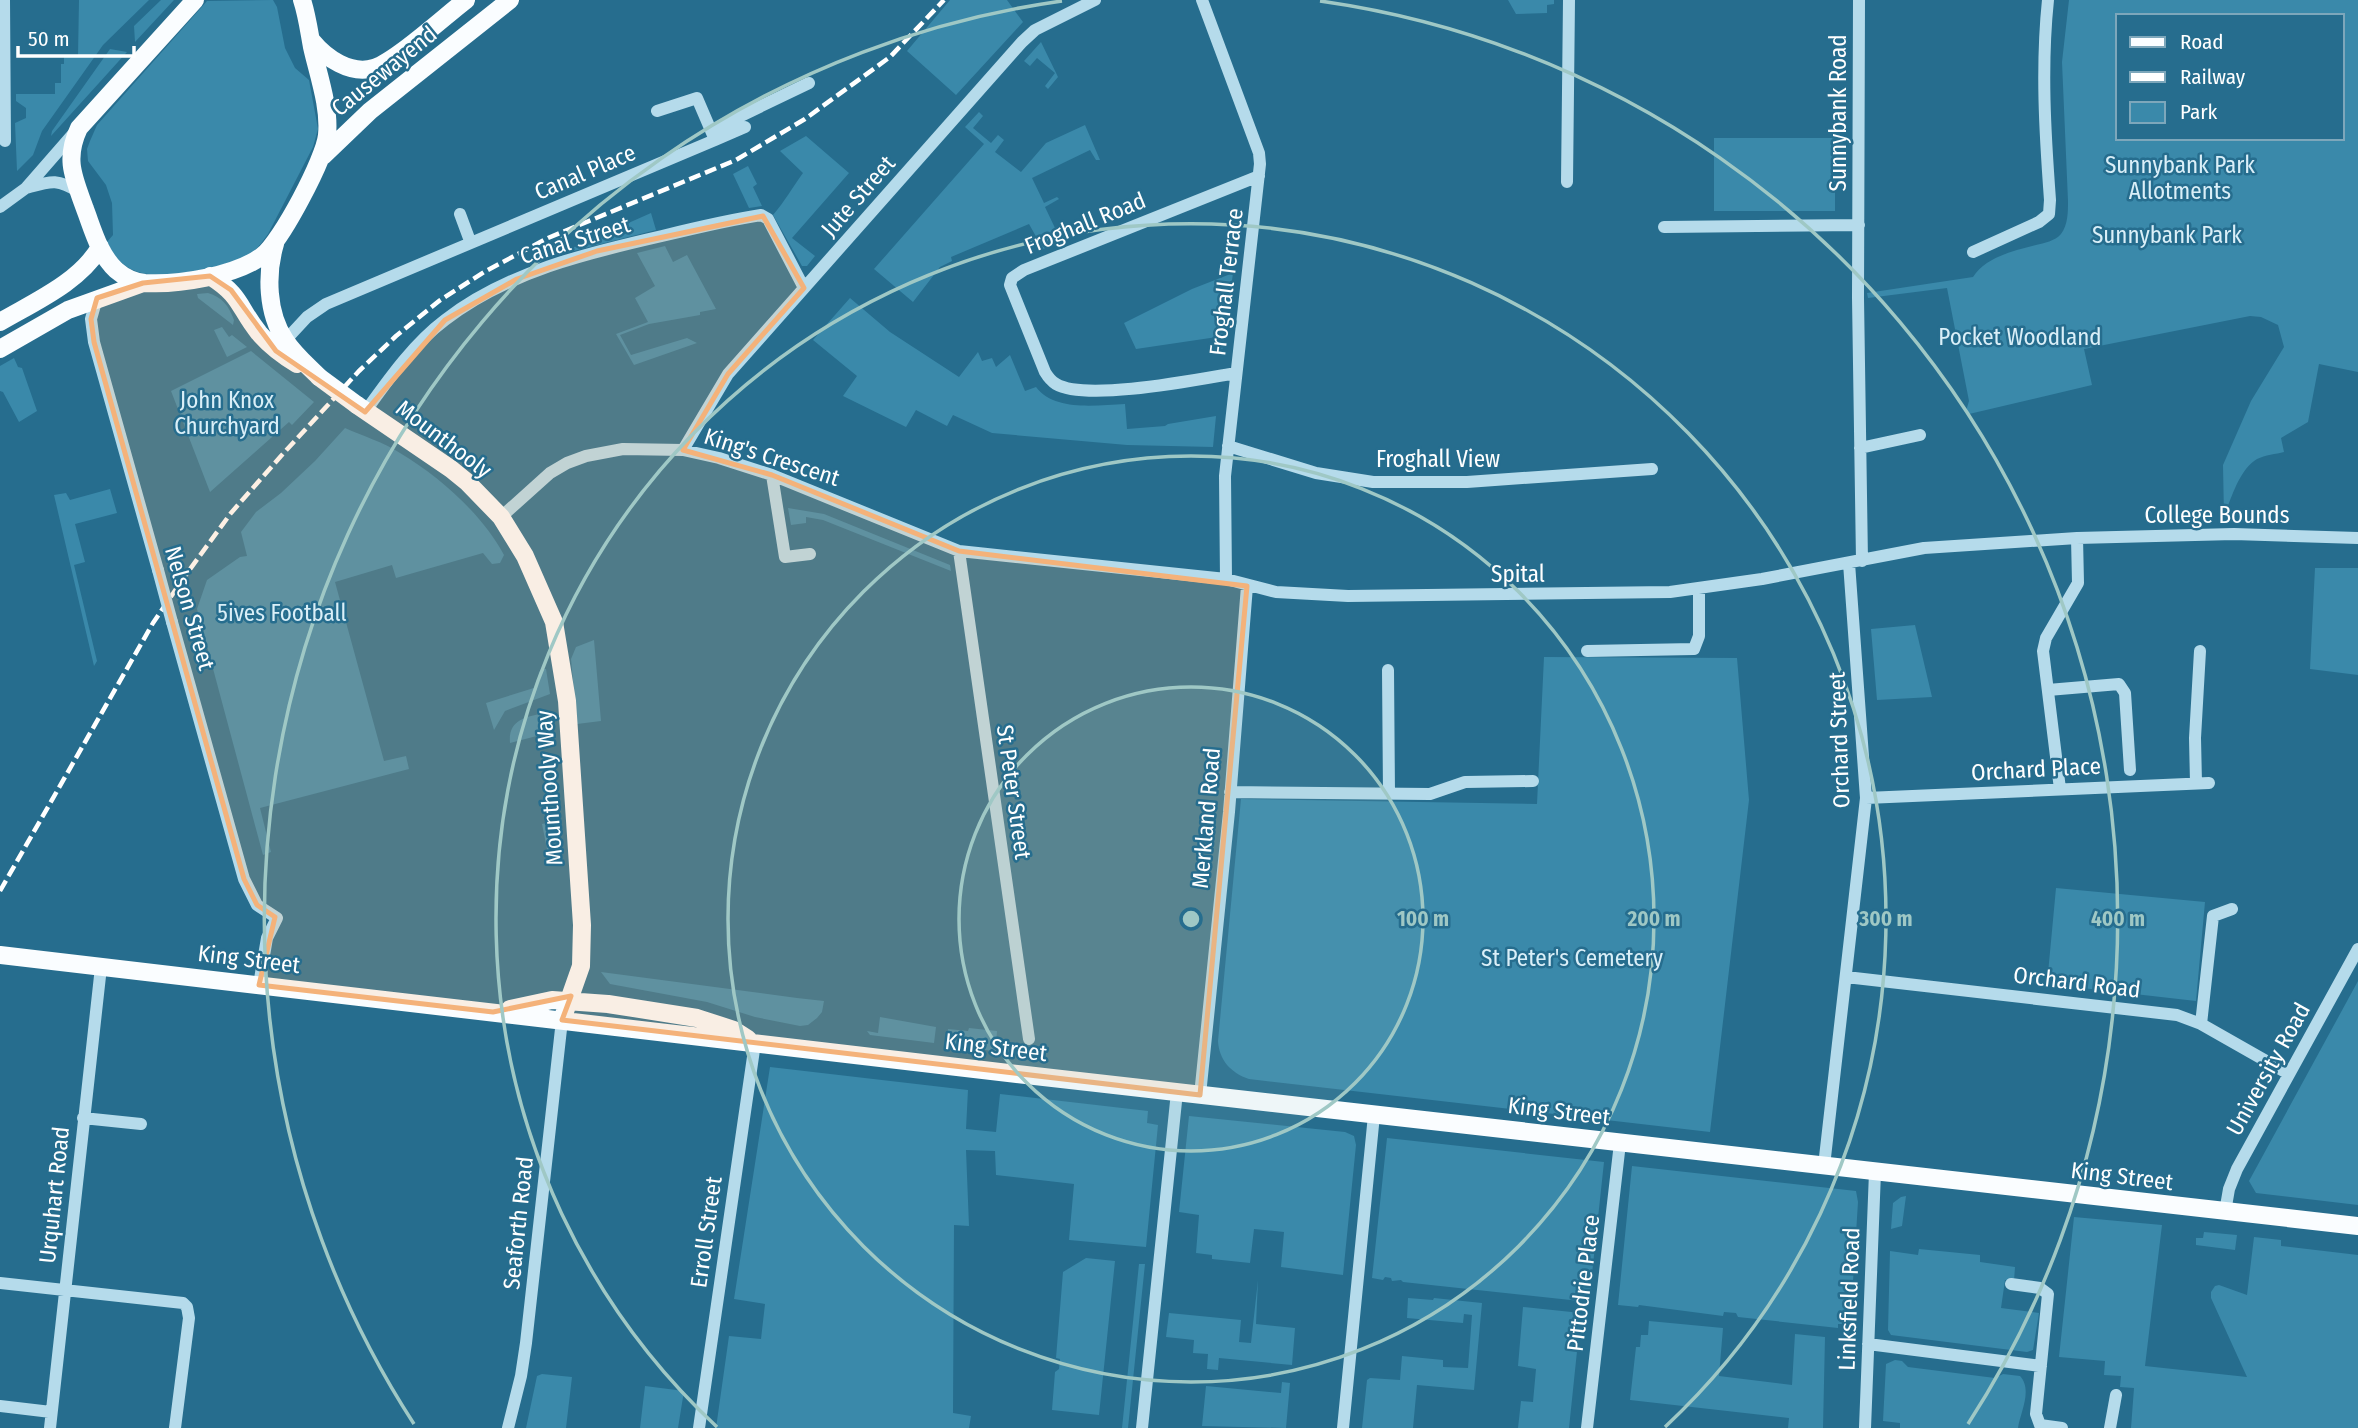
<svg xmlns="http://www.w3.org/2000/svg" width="2358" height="1428" font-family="'Fira Sans Condensed',sans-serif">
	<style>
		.green { fill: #3a89aa; fill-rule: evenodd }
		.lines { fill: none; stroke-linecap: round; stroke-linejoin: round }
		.minor { stroke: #b5dbeb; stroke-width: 12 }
		.major { stroke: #fafdff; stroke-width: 18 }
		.rail { stroke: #fff; stroke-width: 4.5; stroke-dasharray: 12 5; stroke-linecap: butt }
		.minor-bridge { stroke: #b5dbeb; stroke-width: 12 }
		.major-bridge { stroke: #fafdff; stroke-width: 18 }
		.marked { fill: #f4b27a; fill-opacity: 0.2; stroke: #f4b27a; stroke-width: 5; stroke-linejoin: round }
		.ring { fill: none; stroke: #9fc8c5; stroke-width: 3.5 }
		.labels { text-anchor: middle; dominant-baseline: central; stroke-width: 5; stroke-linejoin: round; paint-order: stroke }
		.street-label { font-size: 23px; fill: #fff; stroke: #266d8e }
		.park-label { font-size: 23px; fill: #daeff8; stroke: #266d8e }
		.centre { fill: #9fc8c5; stroke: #266d8e; stroke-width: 3.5 }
		.ring-label { font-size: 21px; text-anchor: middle; font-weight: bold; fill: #9fc8c5; stroke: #266d8e; stroke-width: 5; stroke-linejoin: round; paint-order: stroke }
	</style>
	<rect width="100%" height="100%" fill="#266d8e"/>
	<path class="green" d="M79,0H149L103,45L42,131L33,155L17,171L15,123L26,118V108L16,101V94H55V83H61V64H64V57L78,56Z
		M161,0H174L135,42L134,26Z
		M273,0L277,7L285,48L295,68L309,80L318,129L313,147L268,234C262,242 258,249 250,254C231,267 159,280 138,272C123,267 113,256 107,242L113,235L112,203L106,185L88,161L87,149L90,141L97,125L207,1Z
		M950,0H1007L1023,22L956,95L907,51Z
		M1508,0H1554V4L1547,5V13L1516,14Z
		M2069,0H2358V372L2319,364L2308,422L2281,438L2284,452C2276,454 2265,455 2257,459C2239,470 2232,497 2224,516L2223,465L2251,401L2284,347L2278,325L2261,317L2250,316L2084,349L2092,385L1969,414L1966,411L1969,401L1947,288L1868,298L1867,293L1973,277C1986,257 2013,251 2036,245C2044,243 2055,241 2061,234C2068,225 2068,212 2068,201L2062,62ZM2118,16H2342V138H2118Z
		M1041,42L1058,77L1048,89L1045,86L1055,73L1037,58L1030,66L1024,61Z
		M110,49L127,52L51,136L52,131Z
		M979,112L983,116L973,128L991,143L998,135L1004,140L995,152L1021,172L1046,143L1085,125L1100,160H1096L1090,150L1032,178L1044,203L1057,197L1059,199L1045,207L1055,228L1063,225L1070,239L1043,249L1029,224L951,257L952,261L940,267L913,302L874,269L984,144L965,127Z
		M806,136L849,173L792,238L815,256L807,266H802L773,215C785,201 792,188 803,173L780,151Z
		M1714,138H1835V211H1714Z
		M748,166L757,184L753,187L762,206L749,208L733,174Z
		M651,213L656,230L554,256Z
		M665,246L673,262L687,255L716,309L700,312V315L649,324L620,335L631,355L687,338L697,343L634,365L616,334L648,322L635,298L655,286L637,253Z
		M1233,273L1223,348L1220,350L1217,337L1136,349L1124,323L1192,289Z
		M208,293C222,297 229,306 234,320L233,325L198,298L197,294Z
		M850,298L890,332L959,377L978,352L982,361L992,358L996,367L1010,355L1025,391L1036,387C1055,412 1097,405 1125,404L1127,429L1165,426L1168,424L1216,416L1213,447L1127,445L992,433L953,415L947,426L916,410L906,427L843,396L857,376L813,340Z
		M222,327L229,337L232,335L247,347L227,357L214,330Z
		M251,351L314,402L292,425L289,422L210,492L171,391Z
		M14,358L18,367L22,368L37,411L19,422L3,392L0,391V366Z
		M345,428C363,436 383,442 400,453C440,477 482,514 504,555L500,563L492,564L483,553L396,578L392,565L335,582L384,761L406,756L409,769L260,808L271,852L263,855L197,609L207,580L240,557L247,556L241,532L256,512L281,493L315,461Z
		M110,489L117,513L75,524L85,562L74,565L97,661L94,666L54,495L66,493L70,500Z
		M788,508L824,514L950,565L951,571L823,520L806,517V523L791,525Z
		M2315,568H2358V675L2310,669Z
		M1915,625L1932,697L1877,700L1871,629Z
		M594,640L601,721L577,724L571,659L576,647Z
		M1544,657L1737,658L1749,800L1710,1132L1249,1079C1231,1073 1219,1060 1218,1041L1241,799L1537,804Z
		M543,669H546L550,694L505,711L494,730L486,703L537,687L539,672Z
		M544,713L551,716L552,732L510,743C508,720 525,717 544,713Z
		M559,820L558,854H548L542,824Z
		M2056,888L2205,902L2196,1001L2047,984Z
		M601,972L797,998L824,1001L822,1012L817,1018L808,1025L800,1026L755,1017L707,1002L610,984Z
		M2358,981V1205L2256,1193L2249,1181Z
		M880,1017L936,1027L934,1043L870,1035L867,1031L878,1033Z
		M969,1028L997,1031L996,1044L1009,1046L1008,1053L946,1045L948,1029L968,1031Z
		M770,1067L968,1090L966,1129L996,1132L1000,1094L1148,1111L1147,1123L1158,1125L1146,1247L1069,1240L1074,1184L996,1175L995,1151L966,1150L969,1226L954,1225L953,1413L971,1416L969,1428H716L729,1336L761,1339L765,1304L734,1299Z
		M1189,1116L1345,1132L1354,1136L1356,1145L1343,1275L1281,1267L1284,1232L1254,1229L1250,1263L1212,1259V1255L1196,1253L1199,1215L1179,1212Z
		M1387,1138L1604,1162L1589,1302L1403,1282L1401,1280L1392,1281L1391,1278L1385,1277L1383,1280L1372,1278Z
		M1632,1166L1856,1191L1858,1202L1850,1329L1844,1328L1843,1324H1838V1328L1738,1317L1736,1313L1724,1312L1723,1316L1639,1305L1638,1307L1618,1305Z
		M1906,1196L1902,1226L1891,1229L1893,1203L1901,1197Z
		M2074,1217L2162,1225L2145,1366L2247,1377L2211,1298V1292L2215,1286L2219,1285L2247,1295L2254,1237L2281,1240V1246L2358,1255V1428H2131L2134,1388L2120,1387L2121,1376L2104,1375L2105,1361L2059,1357Z
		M2204,1232L2237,1235L2235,1250L2196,1245V1238H2203Z
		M1919,1249L1980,1255V1262L2015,1267L2014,1281L2005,1280L2001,1308L2039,1313L2033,1350L2027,1352L1891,1335L1888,1330L1890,1251L1918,1255Z
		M1086,1258L1115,1261L1099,1415L1052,1410L1055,1372L1059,1369L1060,1359L1056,1358L1063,1272Z
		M1139,1264H1145L1128,1428H1122Z
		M1258,1280L1256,1324L1295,1328L1292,1365L1219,1358L1218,1370L1207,1369L1208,1354L1193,1353L1194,1340L1166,1337L1169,1313L1241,1320L1239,1342L1251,1343Z
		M1408,1298L1433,1300L1434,1298L1482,1303L1474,1390L1417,1385L1413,1428H1362L1367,1380L1370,1378L1400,1380L1402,1356L1443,1360V1367L1468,1368L1472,1315L1464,1314L1463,1323L1407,1318Z
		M1523,1307L1581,1313L1569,1428H1518L1521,1401L1533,1402L1536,1369L1518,1366Z
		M1649,1321L1723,1328L1719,1376L1792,1385L1795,1334L1825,1337L1823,1428H1788L1789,1418L1630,1400L1636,1347H1640L1641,1335H1648Z
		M1895,1360L1902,1361L1908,1367L1995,1378L2003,1374L2020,1376C2033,1390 2020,1413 2018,1428H1900V1423L1883,1421L1886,1364Z
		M542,1374L572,1377L566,1428H526L537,1376Z
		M1282,1382L1290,1383L1286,1428L1202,1426L1206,1386L1281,1393Z
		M645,1386L684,1391L678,1428H640Z"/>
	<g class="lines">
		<path class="minor" d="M4,0L5,141
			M1202,0L1259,153L1260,164L1225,476L1226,579
			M1859,0L1858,298L1862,561
			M657,111L697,98L715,140L745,127
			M1567,182L1569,0
			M26,188C51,181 57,178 79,192
			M0,207L26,188L74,133
			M460,214L470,241
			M1664,227L1859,225
			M1973,252L2039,222L2049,214L2050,200C2045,132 2041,67 2048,0
			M97,298L91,319L94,342L158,570
			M281,345L307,317L326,304L715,140L722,125L809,83
			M1236,373C1200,379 1086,402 1056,384C1051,381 1048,377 1045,372L1010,285L1012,278L1024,270L1259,176
			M365,412C388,380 413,344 445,320C507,272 587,253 662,236C695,228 728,220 761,215L768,219L804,288
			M1228,446L1316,473L1373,482H1467L1652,469
			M1860,448L1920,435
			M683,450L728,374L1022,42L1035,30L1095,0
			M772,475L785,557L810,554
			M501,517L550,473L567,463L586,456L623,449L683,450L719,458L772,475L959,551L1226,579L1276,592L1348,596L1670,592L1762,579L1924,548L2077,538L2234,534L2358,538
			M959,551L1029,1039
			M172,622L244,879L257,905L277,918L267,938L259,985
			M1587,651L1694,649L1699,636V588
			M1388,670L1389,794
			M2048,690L2119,684L2125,693L2130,770
			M2196,783L2195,738L2200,651
			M2060,789L2043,651L2046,638L2078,583L2077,538
			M1230,792L1430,794L1465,782L1533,781
			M1866,798L2209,783
			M1846,977L2177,1015L2201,1024L2289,1074
			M2201,1024L2213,916L2232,909
			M1200,1095L1229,812L1247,586
			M83,1118L141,1124
			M1824,1166L1866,798L1849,563
			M2225,1212L2229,1189L2237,1169L2358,949
			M0,1283L183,1303L187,1307L189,1318L175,1428
			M2011,1284L2040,1288L2048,1294L2036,1414L2040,1425L2062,1428
			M1868,1344L2041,1366
			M0,1406L51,1412
			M50,1428L101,967
			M508,1428L521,1376L526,1343L562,1020
			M699,1428L755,1043
			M1142,1428L1177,1092
			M1343,1428L1374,1115
			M1587,1428L1620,1143
			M1865,1428L1875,1172
			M2110,1428L2116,1395"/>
		<path class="major" d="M195,0L79,128C64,160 74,178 85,209C93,230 99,254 116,270C124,277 134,282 145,283C178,285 235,276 262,256C281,242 325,158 327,135C330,107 318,74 312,47C309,31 307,15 302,0
			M312,41C326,58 350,75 374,68C397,60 445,16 466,0
			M323,156L370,111L510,0
			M275,244C266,274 267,313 285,340C294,354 307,365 319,377
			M210,276C242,296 238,307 259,333C270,346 282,355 297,364
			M0,322C34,302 80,282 100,247
			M0,349L68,310L143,283
			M357,405L451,469L467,482L501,517L525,556L554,622L567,701L582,925L581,966L562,1020
			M0,955L1026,1075L2358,1226
			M510,1009L552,1000L608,1004L697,1018L734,1030L748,1039"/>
		<path class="rail" d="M0,891L153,623L185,576L231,513L281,456L359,371L396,336L439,301L484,272L548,238L736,160L805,119L890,57L944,0"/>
		<path class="minor-bridge" d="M158,570L172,622"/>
		<path class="major-bridge" d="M319,377L357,405"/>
	</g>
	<path class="marked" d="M763,216L804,288L728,374L683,450L772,475L959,551L1247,586L1200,1095L562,1020L571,996L493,1012L259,985L275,917L257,905L244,879L94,342L91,319L97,298L143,283L210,276L231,290L276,351L365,412L445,320L517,279L597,251Z"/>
	<circle cx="1191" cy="919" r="232" fill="#9fc8c5" fill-opacity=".12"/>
	<g class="ring">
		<circle cx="1191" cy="919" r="232"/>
		<circle cx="1191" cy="919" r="463"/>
		<path d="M717 1427A695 695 0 1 1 1665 1427"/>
		<path d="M414 1424A927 927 0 0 1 1062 1M1320 1A927 927 0 0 1 1968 1424"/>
	</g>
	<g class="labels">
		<g class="street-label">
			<text transform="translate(384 71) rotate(-39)">Causewayend</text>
			<text transform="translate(1838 113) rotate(-90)">Sunnybank Road</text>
			<text transform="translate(585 172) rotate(-23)">Canal Place</text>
			<text transform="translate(858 196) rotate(-49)">Jute Street</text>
			<text transform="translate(1085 223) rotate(-22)">Froghall Road</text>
			<text transform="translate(575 240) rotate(-17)">Canal Street</text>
			<text transform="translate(1226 282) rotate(-83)">Froghall Terrace</text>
			<text transform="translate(444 439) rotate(37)">Mounthooly</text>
			<text transform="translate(772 457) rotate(18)">King's Crescent</text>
			<text x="1438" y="459">Froghall View</text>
			<text x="2217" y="515">College Bounds</text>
			<text x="1518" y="574">Spital</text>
			<text transform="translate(190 608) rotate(74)">Nelson Street</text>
			<text transform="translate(1839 740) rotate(-92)">Orchard Street</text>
			<text transform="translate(2036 769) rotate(-3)">Orchard Place</text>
			<text transform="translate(549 788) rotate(-94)">Mounthooly Way</text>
			<text transform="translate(1014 792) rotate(82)">St Peter Street</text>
			<text transform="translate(1206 818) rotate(-85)">Merkland Road</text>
			<text transform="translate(249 959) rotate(7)">King Street</text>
			<text transform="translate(2077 982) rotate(7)">Orchard Road</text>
			<text transform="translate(996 1047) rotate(7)">King Street</text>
			<text transform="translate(2268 1069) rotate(-61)">University Road</text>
			<text transform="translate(1559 1111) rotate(7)">King Street</text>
			<text transform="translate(2122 1176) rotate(7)">King Street</text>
			<text transform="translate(54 1195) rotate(-84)">Urquhart Road</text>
			<text transform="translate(518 1223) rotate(-84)">Seaforth Road</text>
			<text transform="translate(706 1232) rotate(-82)">Erroll Street</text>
			<text transform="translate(1583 1283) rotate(-83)">Pittodrie Place</text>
			<text transform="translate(1849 1299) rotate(-88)">Linksfield Road</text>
		</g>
		<g class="park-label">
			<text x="2180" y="165">Sunnybank Park<tspan x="2180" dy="26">Allotments</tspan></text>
			<text x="2167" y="235">Sunnybank Park</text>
			<text x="2020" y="337">Pocket Woodland</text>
			<text x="227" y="400">John Knox<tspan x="227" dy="26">Churchyard</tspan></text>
			<text x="282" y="613">5ives Football</text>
			<text x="1572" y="958">St Peter's Cemetery</text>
		</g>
	</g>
	<circle cx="1191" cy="919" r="10" class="centre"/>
	<g class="ring-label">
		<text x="1423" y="926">100 m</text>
		<text x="1654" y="926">200 m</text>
		<text x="1886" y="926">300 m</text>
		<text x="2118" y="926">400 m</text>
	</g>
	<rect x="2116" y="14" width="228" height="126" fill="#266d8e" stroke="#7da7bb" stroke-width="2"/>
	<rect x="2130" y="37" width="35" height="10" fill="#fafdff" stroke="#7da7bb" stroke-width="2"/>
	<text x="2180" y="49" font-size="21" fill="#ffffff">Road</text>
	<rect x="2130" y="72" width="35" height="10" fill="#ffffff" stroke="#7da7bb" stroke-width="2"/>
	<text x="2180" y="84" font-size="21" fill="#ffffff">Railway</text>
	<rect x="2130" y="102" width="35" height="21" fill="#3a89aa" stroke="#7da7bb" stroke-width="2"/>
	<text x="2180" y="119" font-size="21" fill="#ffffff">Park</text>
	<path d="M18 46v10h116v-10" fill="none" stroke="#ffffff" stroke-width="3.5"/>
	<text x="28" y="46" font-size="21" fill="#ffffff" stroke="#266d8e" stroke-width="5" paint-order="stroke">50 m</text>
</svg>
